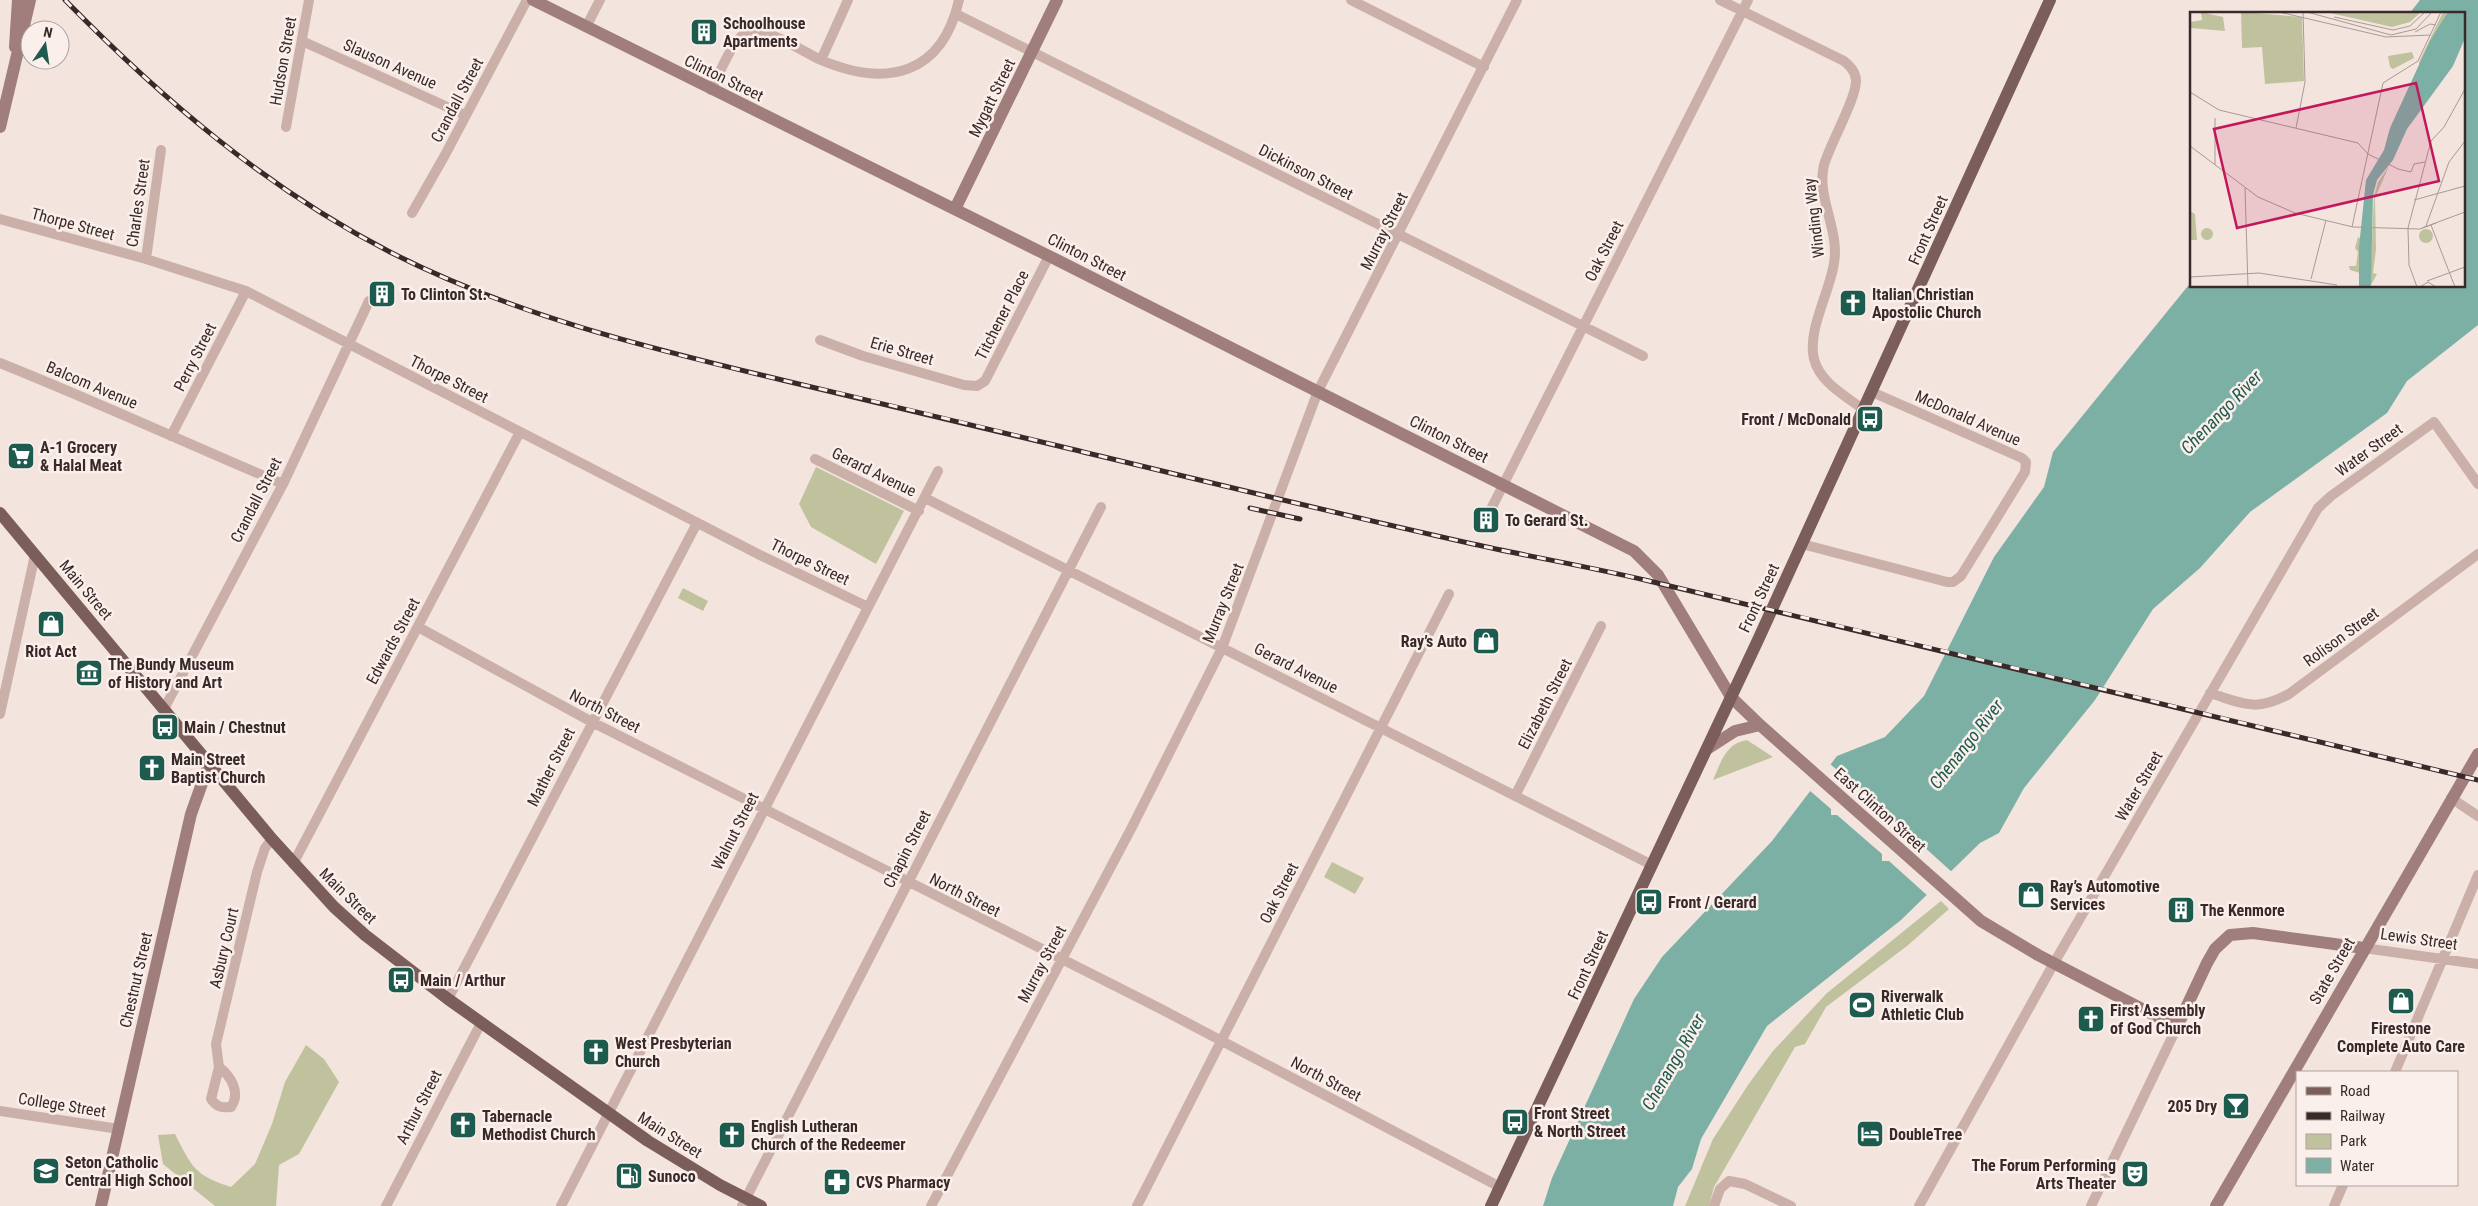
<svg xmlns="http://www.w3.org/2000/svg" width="2478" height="1206" font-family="'Roboto Condensed',sans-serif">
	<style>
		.green { fill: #c0c29e }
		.water { fill: #7db0a5 }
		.pier { fill: #f3e4de }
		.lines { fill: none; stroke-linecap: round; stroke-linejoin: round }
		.street { stroke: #cbb0aa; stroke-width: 10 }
		.secondary { stroke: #9f7e7b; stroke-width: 12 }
		.primary { stroke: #7b5d5a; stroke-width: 12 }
		.rail-casing { stroke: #392a29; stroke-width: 5 }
		.rail { stroke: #faefeb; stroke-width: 3; stroke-dasharray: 9; stroke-linecap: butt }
		.labels { text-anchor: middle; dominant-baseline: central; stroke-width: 5; stroke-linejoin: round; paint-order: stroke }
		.poi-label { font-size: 16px; font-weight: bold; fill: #392a29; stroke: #faefeb; text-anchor: start }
		.street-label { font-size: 16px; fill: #392a29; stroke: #faefeb }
		.water-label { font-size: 18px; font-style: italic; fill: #1e5b4f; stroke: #faefeb }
		.inset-road { fill: none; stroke: #a99a96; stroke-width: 1 }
		.view { fill: #c2185b; fill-opacity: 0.15; stroke: #c2185b; stroke-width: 2.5 }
		.inset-edge { fill: none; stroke: #392a29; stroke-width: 2.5 }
	</style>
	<rect width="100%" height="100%" fill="#f3e4de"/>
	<path class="green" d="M816,467L904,511L876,564L811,527L799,504Z
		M683,588L708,601L703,611L678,598Z
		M1747,740L1773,757L1713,780C1721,762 1726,743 1747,740Z
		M1332,862L1364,878L1355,894L1324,877Z
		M1941,901L1949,909L1907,946L1826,1007L1805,1044L1795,1047L1714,1187L1709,1206H1685L1713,1139L1748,1085L1773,1051L1827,993Z
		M306,1045L324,1059L339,1082L299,1154L279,1165L276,1206H215L163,1164L158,1135L175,1134C192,1167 194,1175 231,1187L255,1164L272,1124L285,1082Z"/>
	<path class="water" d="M2420,0H2478V325L2407,381L2387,413L2250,512L2200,568L2153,609L2095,700L2024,788L1999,833L1980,843L1901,920L1767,1026L1701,1139L1692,1169L1678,1187L1673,1206H1543L1552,1178L1634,999L1662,957L1772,841L1837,756L1885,737L1924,696L1994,557L2044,487L2053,452L2192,281V286H2464V14H2409Z"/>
	<path class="pier" d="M1829,763L1853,784L1859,785V789L1905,830H1910L1911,835L1953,873L1929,897L1889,861H1882V854L1837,815H1831V809L1809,790Z"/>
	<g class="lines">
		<path class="street" d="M1351,0L1484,67
			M1720,0L1844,61C1850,66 1855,71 1856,80C1857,97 1830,144 1824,165C1816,197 1840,230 1834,263C1830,292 1807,330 1814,359C1820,383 1846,396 1864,410
			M956,14L1643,356
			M586,27L600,0
			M302,41L465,115
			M821,60L848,0
			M711,90C719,75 731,43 744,34C762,23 803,52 821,60C887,88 942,75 959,0
			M286,127L309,0
			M412,213L445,155L527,0
			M0,219L146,259L246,291L762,556L868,607
			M146,259L161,150
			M820,340L863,356L964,385L977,386L985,381L1049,256
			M0,363C95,401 188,444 283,484
			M171,436L246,291
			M815,459L919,511
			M925,498L1652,865
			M1488,515L1748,0
			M1802,544L1947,582H1953L1961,576L2025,472L2026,462L2022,458L1872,392
			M418,627L592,722L1161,1009L1500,1187
			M2210,693C2244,704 2256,712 2289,694L2478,554
			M164,709L283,484L369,301
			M0,714L35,555
			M1515,796L1601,626
			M2451,798L2478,816
			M293,864L520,432
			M2364,948L2478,964
			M448,999L697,523
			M219,1067L216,1044L257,872L265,848L272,839
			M219,1067C231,1076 241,1093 231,1107C221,1108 217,1107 211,1099Z
			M2395,1072L2478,875
			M0,1111L119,1129
			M386,1206L481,1023
			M561,1206L938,471
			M742,1206L1101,507
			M931,1206L1132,827L1222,648L1318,391L1517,0
			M1137,1206L1449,594
			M1714,1206L1720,1189L1729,1181L1745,1184L1791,1206
			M1919,1206L2054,963L2318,508L2331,496L2434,422L2478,484
			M2091,1206L2177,1027
			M2334,1206L2343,1185"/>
		<path class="secondary" d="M533,0L1049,256L1634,551L1658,575L1731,697L1760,725L1981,921L2038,955L2177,1027L2207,963L2215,949L2230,935L2253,933L2364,948
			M15,47L18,0
			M0,127L30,0
			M955,209L1057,0
			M1707,749L1735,731L1760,725
			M101,1206L191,814L209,764
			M2216,1206L2478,754"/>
		<path class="primary" d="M0,513L272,839L334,907L365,935L448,999L648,1141L720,1185L761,1206
			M1491,1206L1758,640L2050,0"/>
		<g class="rail-casing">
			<path id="rail" d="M65,0C162,99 266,188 390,252C513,315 648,348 782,380C878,402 974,425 1071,449C1204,481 1338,514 1473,544C1531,557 1591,567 1649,581C1926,646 2202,713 2478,780
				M1250,508L1300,519"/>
		</g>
		<use href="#rail" class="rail"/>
	</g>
	<defs>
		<g id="building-square" transform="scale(1.4375)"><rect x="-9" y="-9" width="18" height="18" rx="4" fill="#1e5b4f" stroke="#faefeb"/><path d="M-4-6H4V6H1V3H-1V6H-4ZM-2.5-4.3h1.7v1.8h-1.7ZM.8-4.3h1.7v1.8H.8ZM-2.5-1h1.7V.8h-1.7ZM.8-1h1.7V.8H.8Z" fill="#fff"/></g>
		<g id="church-square" transform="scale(1.4375)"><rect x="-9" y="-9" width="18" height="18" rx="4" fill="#1e5b4f" stroke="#faefeb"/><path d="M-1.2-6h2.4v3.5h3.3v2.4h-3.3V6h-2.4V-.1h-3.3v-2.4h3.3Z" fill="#fff"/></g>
		<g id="bus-square" transform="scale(1.4375)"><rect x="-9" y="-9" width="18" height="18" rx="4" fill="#1e5b4f" stroke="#faefeb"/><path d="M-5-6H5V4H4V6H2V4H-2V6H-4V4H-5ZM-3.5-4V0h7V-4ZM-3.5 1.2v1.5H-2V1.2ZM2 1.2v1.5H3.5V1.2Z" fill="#fff"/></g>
		<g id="supermarket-square" transform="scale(1.4375)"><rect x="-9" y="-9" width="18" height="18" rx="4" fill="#1e5b4f" stroke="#faefeb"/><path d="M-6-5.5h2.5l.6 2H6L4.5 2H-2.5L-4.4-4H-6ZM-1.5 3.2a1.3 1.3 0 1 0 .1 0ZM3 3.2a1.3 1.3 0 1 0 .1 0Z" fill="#fff"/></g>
		<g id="shop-square" transform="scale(1.4375)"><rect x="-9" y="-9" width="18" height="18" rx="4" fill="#1e5b4f" stroke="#faefeb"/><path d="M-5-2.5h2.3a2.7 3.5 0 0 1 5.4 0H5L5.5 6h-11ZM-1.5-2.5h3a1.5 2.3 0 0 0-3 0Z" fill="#fff"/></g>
		<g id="museum-square" transform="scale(1.4375)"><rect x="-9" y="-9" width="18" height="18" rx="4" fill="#1e5b4f" stroke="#faefeb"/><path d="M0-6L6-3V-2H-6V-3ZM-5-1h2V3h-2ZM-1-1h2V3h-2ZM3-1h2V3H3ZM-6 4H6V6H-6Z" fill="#fff"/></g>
		<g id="stadium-square" transform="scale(1.4375)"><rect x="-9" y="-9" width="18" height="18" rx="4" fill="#1e5b4f" stroke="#faefeb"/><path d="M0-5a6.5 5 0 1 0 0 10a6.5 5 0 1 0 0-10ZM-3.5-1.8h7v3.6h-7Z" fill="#fff"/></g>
		<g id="bar-square" transform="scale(1.4375)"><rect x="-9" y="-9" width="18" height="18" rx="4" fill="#1e5b4f" stroke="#faefeb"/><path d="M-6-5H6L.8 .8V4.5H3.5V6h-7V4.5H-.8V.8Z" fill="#fff"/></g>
		<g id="hotel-square" transform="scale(1.4375)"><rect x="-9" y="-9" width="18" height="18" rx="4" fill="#1e5b4f" stroke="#faefeb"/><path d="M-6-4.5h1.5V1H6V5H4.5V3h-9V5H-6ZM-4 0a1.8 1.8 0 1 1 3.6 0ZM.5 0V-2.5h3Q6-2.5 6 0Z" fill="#fff"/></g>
		<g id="school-square" transform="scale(1.4375)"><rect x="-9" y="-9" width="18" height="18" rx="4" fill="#1e5b4f" stroke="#faefeb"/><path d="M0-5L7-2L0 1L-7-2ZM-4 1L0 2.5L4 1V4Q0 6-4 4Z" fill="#fff"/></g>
		<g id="theatre-square" transform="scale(1.4375)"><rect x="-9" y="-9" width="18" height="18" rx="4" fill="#1e5b4f" stroke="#faefeb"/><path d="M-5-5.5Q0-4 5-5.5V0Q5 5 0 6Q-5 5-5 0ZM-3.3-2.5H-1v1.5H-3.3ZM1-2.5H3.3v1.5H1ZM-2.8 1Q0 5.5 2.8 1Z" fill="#fff"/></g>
		<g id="fuel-square" transform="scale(1.4375)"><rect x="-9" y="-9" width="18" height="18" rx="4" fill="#1e5b4f" stroke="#faefeb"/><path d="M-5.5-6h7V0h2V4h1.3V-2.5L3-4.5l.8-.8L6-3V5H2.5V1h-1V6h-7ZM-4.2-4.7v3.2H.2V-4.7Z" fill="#fff"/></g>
		<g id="pharmacy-square" transform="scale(1.4375)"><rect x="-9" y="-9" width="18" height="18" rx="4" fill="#1e5b4f" stroke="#faefeb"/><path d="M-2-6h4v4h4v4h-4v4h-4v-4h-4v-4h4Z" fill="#fff"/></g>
	</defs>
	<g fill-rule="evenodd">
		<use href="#building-square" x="704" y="32"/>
		<use href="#building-square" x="382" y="294"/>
		<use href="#church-square" x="1853" y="303"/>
		<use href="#bus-square" x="1870" y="419"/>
		<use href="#supermarket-square" x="21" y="456"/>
		<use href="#building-square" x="1486" y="520"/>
		<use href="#shop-square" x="51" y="624"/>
		<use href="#shop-square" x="1486" y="641"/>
		<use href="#museum-square" x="89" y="673"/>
		<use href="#bus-square" x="165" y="727"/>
		<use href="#church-square" x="152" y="768"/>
		<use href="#shop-square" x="2031" y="895"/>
		<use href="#bus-square" x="1649" y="902"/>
		<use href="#building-square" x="2181" y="910"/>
		<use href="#bus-square" x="401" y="980"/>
		<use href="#shop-square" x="2401" y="1001"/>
		<use href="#stadium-square" x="1862" y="1005"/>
		<use href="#church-square" x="2091" y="1019"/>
		<use href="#church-square" x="596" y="1052"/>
		<use href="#bar-square" x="2236" y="1106"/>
		<use href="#bus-square" x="1515" y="1122"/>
		<use href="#church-square" x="463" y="1125"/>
		<use href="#hotel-square" x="1870" y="1134"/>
		<use href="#church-square" x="732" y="1135"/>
		<use href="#school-square" x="46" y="1171"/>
		<use href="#theatre-square" x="2135" y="1174"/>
		<use href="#fuel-square" x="629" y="1176"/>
		<use href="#pharmacy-square" x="837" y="1182"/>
	</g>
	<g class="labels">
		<g class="poi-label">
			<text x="723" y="23">Schoolhouse<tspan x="723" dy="18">Apartments</tspan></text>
			<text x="401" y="294">To Clinton St.</text>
			<text x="1872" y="294">Italian Christian<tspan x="1872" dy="18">Apostolic Church</tspan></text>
			<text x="1851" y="419" text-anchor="end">Front / McDonald</text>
			<text x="40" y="447">A-1 Grocery<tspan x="40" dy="18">&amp; Halal Meat</tspan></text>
			<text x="1505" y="520">To Gerard St.</text>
			<text x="1467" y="641" text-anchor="end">Ray’s Auto</text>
			<text x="51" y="651" text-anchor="middle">Riot Act</text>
			<text x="108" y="664">The Bundy Museum<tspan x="108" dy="18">of History and Art</tspan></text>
			<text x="184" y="727">Main / Chestnut</text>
			<text x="171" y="759">Main Street<tspan x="171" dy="18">Baptist Church</tspan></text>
			<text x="2050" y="886">Ray’s Automotive<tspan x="2050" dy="18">Services</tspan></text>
			<text x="1668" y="902">Front / Gerard</text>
			<text x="2200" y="910">The Kenmore</text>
			<text x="420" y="980">Main / Arthur</text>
			<text x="1881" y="996">Riverwalk<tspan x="1881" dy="18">Athletic Club</tspan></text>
			<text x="2110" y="1010">First Assembly<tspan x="2110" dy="18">of God Church</tspan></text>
			<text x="2401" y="1028" text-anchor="middle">Firestone<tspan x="2401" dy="18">Complete Auto Care</tspan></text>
			<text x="615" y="1043">West Presbyterian<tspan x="615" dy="18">Church</tspan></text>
			<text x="2217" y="1106" text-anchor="end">205 Dry</text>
			<text x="1534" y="1113">Front Street<tspan x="1534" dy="18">&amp; North Street</tspan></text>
			<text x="482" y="1116">Tabernacle<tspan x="482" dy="18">Methodist Church</tspan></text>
			<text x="751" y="1126">English Lutheran<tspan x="751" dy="18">Church of the Redeemer</tspan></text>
			<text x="1889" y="1134">DoubleTree</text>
			<text x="65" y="1162">Seton Catholic<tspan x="65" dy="18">Central High School</tspan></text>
			<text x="2116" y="1165" text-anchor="end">The Forum Performing<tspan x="2116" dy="18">Arts Theater</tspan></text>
			<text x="648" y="1176">Sunoco</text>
			<text x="856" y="1182">CVS Pharmacy</text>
		</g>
		<g class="street-label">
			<text transform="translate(283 61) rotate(-80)">Hudson Street</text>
			<text transform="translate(390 64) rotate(24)">Slauson Avenue</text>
			<text transform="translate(724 78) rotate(26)">Clinton Street</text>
			<text transform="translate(992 98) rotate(-64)">Mygatt Street</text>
			<text transform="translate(457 100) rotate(-62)">Crandall Street</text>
			<text transform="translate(1306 172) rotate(27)">Dickinson Street</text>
			<text transform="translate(138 203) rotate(-82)">Charles Street</text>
			<text transform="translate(1814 218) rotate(-97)">Winding Way</text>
			<text transform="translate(73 224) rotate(15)">Thorpe Street</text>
			<text transform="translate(1928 230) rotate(-66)">Front Street</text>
			<text transform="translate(1384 231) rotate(-63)">Murray Street</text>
			<text transform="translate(1604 251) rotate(-63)">Oak Street</text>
			<text transform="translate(1087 257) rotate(27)">Clinton Street</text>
			<text transform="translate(1002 315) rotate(-63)">Titchener Place</text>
			<text transform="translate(902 351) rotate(16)">Erie Street</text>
			<text transform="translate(195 357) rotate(-63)">Perry Street</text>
			<text transform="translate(449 379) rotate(27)">Thorpe Street</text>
			<text transform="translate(92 385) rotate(23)">Balcom Avenue</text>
			<text transform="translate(1968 418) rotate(24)">McDonald Avenue</text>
			<text transform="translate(1449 439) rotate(27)">Clinton Street</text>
			<text transform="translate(2369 450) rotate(-36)">Water Street</text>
			<text transform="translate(874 472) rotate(26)">Gerard Avenue</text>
			<text transform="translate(256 500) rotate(-63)">Crandall Street</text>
			<text transform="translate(810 562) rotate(26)">Thorpe Street</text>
			<text transform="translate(86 590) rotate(50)">Main Street</text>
			<text transform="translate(1759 598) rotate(-65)">Front Street</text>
			<text transform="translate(1223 603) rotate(-68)">Murray Street</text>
			<text transform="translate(2341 637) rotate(-36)">Rolison Street</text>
			<text transform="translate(393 641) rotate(-62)">Edwards Street</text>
			<text transform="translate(1296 668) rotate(27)">Gerard Avenue</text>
			<text transform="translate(1545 704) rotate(-63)">Elizabeth Street</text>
			<text transform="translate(605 711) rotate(27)">North Street</text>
			<text transform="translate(551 767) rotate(-63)">Mather Street</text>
			<text transform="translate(2139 786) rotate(-60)">Water Street</text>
			<text transform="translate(1880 810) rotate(42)">East Clinton Street</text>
			<text transform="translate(735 831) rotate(-63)">Walnut Street</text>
			<text transform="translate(907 849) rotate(-63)">Chapin Street</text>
			<text transform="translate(1279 893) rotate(-63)">Oak Street</text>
			<text transform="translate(965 895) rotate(27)">North Street</text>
			<text transform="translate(348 896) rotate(44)">Main Street</text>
			<text transform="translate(2419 939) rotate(8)">Lewis Street</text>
			<text transform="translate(224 948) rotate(-77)">Asbury Court</text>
			<text transform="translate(1042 964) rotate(-62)">Murray Street</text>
			<text transform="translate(1588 965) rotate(-65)">Front Street</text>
			<text transform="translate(2332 971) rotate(-60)">State Street</text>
			<text transform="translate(136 980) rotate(-77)">Chestnut Street</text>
			<text transform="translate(1326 1079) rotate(28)">North Street</text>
			<text transform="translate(62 1105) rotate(9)">College Street</text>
			<text transform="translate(419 1107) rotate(-63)">Arthur Street</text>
			<text transform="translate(670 1135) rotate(32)">Main Street</text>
		</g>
		<g class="water-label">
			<text transform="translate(2221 412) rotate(-46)">Chenango River</text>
			<text transform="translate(1966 744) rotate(-52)">Chenango River</text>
			<text transform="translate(1673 1062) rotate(-60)">Chenango River</text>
		</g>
	</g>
	<g transform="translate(2190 12)">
		<rect width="275" height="275" fill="#f3e4de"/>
		<path d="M11,0L33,5L35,19L1,16V10L12,8ZM51,0L112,5L114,69L75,72L72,35L52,36ZM136,0H231L220,10L202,15ZM253,0H258L229,54V50ZM222,40L224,46L203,57L200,55L198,44ZM199,154L185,186L186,237L183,261L187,262L180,275L184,185L188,170ZM0,199L5,202L7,228H0ZM11 222a6 6 0 1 1 12 0a6 6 0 1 1-12 0ZM229 224a7 7 0 1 1 14 0a7 7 0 1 1-14 0ZM168,225L170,226V261L160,258L159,254H166L168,240L165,236Z" fill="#c0c29e"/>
		<path d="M258,0H275V26L263,54L217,117L203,148L187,168L183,183L181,272L180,275H169V235L176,168L194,138L200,116L240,29Z" fill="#7db0a5"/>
		<path class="inset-road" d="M89,0L196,25L241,23M117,0L201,23L226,17L242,0M144,5L203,18L220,14L235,0M225,20L240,12L246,13M0,80L29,98L168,131L178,142L208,157L221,160L224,152L235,150M25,106V153M106,116L115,70L113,0M0,134L68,185L105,201L163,215L230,217L246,211M55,176L58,275M224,188L275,174M241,213L265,275M236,214L259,150L275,129M162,215L193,71L228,49L251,0M218,216L241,129L254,115L275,77M218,216L219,253L227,275M232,216L275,200M0,265L69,261L147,273M121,267L136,208M237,269L275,255M230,275L238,270L246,275"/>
		<path class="view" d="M226,71L249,169L47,216L24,117Z"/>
		<rect width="275" height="275" class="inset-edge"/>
	</g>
	<rect x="2296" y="1071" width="162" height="115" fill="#faefeb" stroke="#ada09d"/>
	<rect x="2306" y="1087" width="25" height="8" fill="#7b5d5a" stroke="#ada09d"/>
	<text x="2340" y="1096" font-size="15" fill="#392a29">Road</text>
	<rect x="2306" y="1112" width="25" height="8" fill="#392a29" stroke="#ada09d"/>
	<text x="2340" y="1121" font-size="15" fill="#392a29">Railway</text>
	<rect x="2306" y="1134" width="25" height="15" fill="#c0c29e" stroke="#ada09d"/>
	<text x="2340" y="1146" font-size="15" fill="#392a29">Park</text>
	<rect x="2306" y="1158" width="25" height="15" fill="#7db0a5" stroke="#ada09d"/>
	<text x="2340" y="1171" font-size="15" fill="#392a29">Water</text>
	<g transform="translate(45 45) rotate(13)"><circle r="24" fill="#faefeb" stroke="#ada09d"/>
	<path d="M0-4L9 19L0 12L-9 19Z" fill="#1e5b4f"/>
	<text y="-8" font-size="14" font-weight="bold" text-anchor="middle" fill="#392a29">N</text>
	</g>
</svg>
